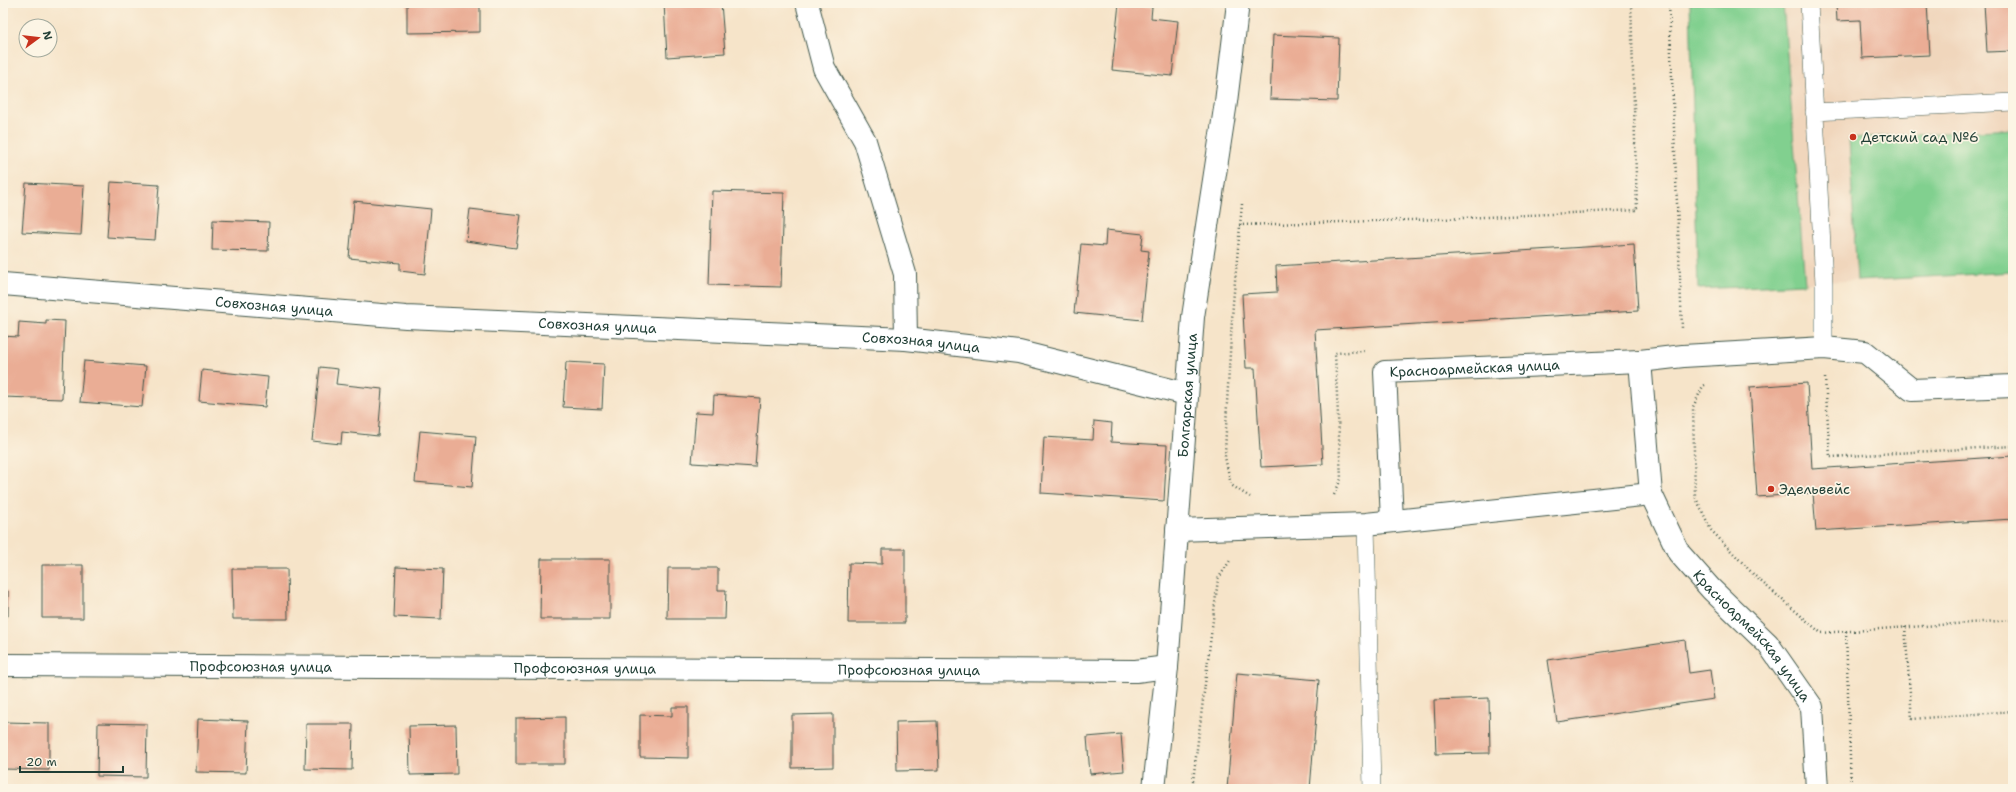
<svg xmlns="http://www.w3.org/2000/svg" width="2016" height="792" font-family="'Shantell Sans',sans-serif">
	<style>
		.built { fill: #f0d6bc }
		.green { fill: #81d08f; stroke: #508662 }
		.building { fill: #eaad95 }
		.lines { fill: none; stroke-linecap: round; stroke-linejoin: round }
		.service-casing { stroke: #3f564a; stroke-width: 18 }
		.minor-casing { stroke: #3f564a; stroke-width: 24 }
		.path { stroke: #3f564a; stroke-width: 2.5; stroke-dasharray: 1 3; stroke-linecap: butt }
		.service { stroke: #fff; stroke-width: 17 }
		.minor { stroke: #fff; stroke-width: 22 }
		.poi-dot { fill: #c8321e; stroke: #fcf5e5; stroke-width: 1.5 }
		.labels { text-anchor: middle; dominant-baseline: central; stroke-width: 3.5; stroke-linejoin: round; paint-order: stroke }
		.poi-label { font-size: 14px; fill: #1f3d34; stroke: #fcf5e5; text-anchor: start }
		.street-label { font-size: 14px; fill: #1f3d34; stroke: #fcf5e5 }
	</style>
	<rect width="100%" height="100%" fill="#fcf5e5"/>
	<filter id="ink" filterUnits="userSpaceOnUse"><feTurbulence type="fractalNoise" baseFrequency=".025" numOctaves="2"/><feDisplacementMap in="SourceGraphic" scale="8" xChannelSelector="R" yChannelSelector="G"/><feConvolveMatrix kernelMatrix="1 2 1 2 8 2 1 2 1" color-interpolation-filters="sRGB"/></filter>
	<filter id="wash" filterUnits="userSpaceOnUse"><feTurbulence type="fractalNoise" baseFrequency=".012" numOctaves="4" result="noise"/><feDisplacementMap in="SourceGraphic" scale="16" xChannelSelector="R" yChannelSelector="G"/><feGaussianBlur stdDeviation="0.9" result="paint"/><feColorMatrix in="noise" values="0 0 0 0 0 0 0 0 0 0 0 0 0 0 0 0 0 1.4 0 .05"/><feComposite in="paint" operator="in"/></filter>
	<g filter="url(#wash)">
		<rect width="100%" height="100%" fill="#f6e4c9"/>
		<path class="built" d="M1690,3H2013V272L1698,289Z"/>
		<path class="green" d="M1690,3H1783L1805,284L1698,289Z
			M2013,129V272L1857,281L1849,138Z"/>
		<g id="blocks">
			<path class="building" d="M407,3H480V32L407,33Z
				M664,3H721L725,53L667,57Z
				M1119,3L1152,7L1151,18L1178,21L1172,76L1112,70Z
				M1836,3H1927L1930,55L1862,58L1860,20L1837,21Z
				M1984,3H2013V51L1987,52Z
				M1273,35L1339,38L1337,101L1270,99Z
				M111,182L159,185L155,240L107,237Z
				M26,183L84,186L81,235L22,232Z
				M712,191L784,193L781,287L709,285Z
				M354,201L431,209L425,274L400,271V263L349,258Z
				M470,209L521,215L516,248L466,241Z
				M213,220L269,222L268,251L212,250Z
				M1106,230L1143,234L1141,250L1149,251L1142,320L1074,313L1081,244L1105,246Z
				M1634,244L1638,311L1315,330L1323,464L1261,467L1255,368H1246L1242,294L1277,292L1276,266Z
				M46,320L65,321L62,399L3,397V336L18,337L19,322L46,324Z
				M84,361L146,366L142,407L80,402Z
				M566,362L604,364L602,409L563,407Z
				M320,367L338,369L336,384L382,389L378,436L342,432L341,444L312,441Z
				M202,370L268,377L265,407L199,401Z
				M1807,383L1812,469L2013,456V519L1816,531L1813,493L1757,497L1750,387Z
				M714,395L760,398L755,467L692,463L696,412L713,413Z
				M1094,421L1112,423L1111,442L1167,445L1164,501L1041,493L1044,437L1093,440Z
				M420,431L476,436L472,487L415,482Z
				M882,549H905V623H848L849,563L882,564Z
				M541,559H610V619H540Z
				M42,565H83V618H42Z
				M396,567L443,569L441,619L394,617Z
				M668,568H718V590H726L725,619H667Z
				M232,569H287L288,619H233Z
				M3,591H8V616L3,617Z
				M1685,640L1689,673L1710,670L1714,699L1557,722L1548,660Z
				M1237,673L1319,680L1310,789H1227Z
				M1489,698L1490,753L1436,754L1434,700Z
				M672,707H688V758L640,757V715L672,716Z
				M833,714V767L792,768V715Z
				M565,717V764H516V718Z
				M198,719L248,721L246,773L196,772Z
				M937,721L939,770L897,771L896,722Z
				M3,722L49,723V770L3,769Z
				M98,723L147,724L146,777L97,776Z
				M306,724H353L352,770L305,769Z
				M456,725L457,774L410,775L409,726Z
				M1121,734L1124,771L1090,774L1087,737Z"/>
		</g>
	</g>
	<g filter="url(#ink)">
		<use href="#blocks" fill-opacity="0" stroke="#3f564a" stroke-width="1"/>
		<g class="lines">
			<g class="service-casing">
				<path id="service" d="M1809,3L1824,283V348
					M1814,112L2013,102
					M1366,524L1372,789"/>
			</g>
			<g class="minor-casing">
				<g id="minor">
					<path d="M807,3L824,68L865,141L905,274L906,339"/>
					<path id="s1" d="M3,284L406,317L906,339L1019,352L1187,394"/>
					<path id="s2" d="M1651,494L1679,553L1711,589L1768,644L1812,707L1817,789"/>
					<path id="s3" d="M1392,520L1385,372L1640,361L1683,356L1824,348L1865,352L1912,390L2013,386"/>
					<path d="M1177,530L1366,524L1651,494L1640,361"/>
					<path id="s4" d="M3,665L1136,671L1167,667"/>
					<path id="s5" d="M1154,789L1167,667L1193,317L1226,102L1238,3"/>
				</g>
			</g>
			<path class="path" d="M1669,3L1682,328
				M1242,204L1233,303L1227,403L1225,457L1231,485L1250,497
				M1239,225L1442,219L1637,210L1631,3
				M1825,378L1830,457L2013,446
				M1705,385L1703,386L1693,407L1695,496L1711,530L1757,578L1821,633L2013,620
				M1334,495L1341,479L1335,353L1364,351
				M1905,627L1912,719L2013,711
				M1846,631L1851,789
				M1192,789L1218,579L1231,559"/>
			<use href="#service" class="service"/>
			<use href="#minor" class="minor"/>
		</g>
	</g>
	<g class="poi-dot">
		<circle cx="1853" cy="137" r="4"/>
		<circle cx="1771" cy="489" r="4"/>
	</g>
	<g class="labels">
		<g class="poi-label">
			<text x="1861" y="137">Детский сад №6</text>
			<text x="1779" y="489">Эдельвейс</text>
		</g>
		<g class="street-label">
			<text stroke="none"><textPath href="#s1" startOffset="272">Совхозная улица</textPath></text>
			<text stroke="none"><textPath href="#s1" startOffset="596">Совхозная улица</textPath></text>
			<text stroke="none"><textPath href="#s1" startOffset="920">Совхозная улица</textPath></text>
			<text stroke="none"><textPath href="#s3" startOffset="238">Красноармейская улица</textPath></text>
			<text stroke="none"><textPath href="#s5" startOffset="395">Болгарская улица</textPath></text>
			<text stroke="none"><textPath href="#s2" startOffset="176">Красноармейская улица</textPath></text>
			<text stroke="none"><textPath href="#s4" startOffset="258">Профсоюзная улица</textPath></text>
			<text stroke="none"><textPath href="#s4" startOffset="582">Профсоюзная улица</textPath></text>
			<text stroke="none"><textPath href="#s4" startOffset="906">Профсоюзная улица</textPath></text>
		</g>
	</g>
	<rect width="2016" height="792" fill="none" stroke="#fcf5e5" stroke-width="16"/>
	<g transform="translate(38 38) rotate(75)"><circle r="19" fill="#fcf5e5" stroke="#a4ab9e"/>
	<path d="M0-3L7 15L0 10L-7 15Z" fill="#c8321e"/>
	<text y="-6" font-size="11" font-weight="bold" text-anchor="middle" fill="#1f3d34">N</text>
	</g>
	<path d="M20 766v6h103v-6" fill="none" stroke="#1f3d34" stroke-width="2"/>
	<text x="26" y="766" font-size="12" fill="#1f3d34" stroke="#fcf5e5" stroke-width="3" paint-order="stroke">20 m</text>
</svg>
